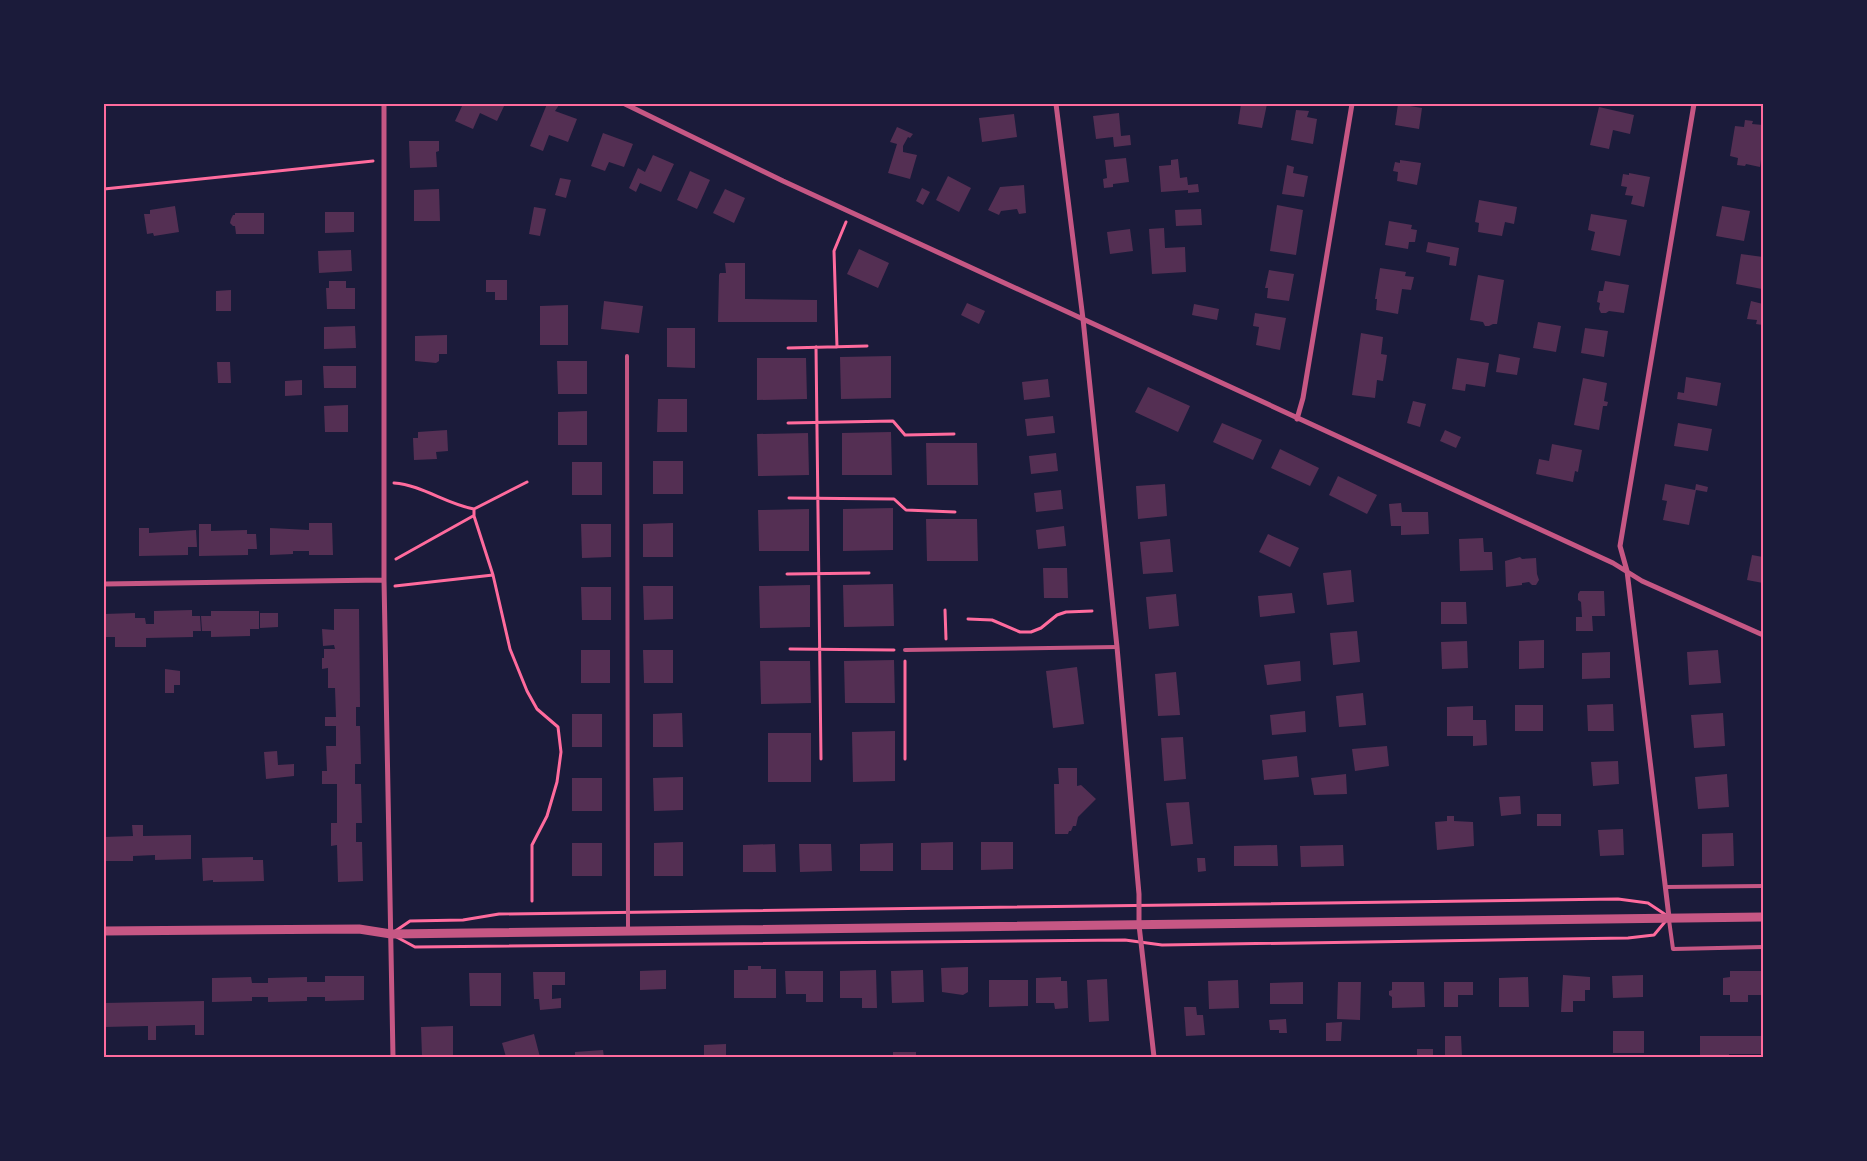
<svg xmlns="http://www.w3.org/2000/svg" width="1867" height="1161" font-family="Mulish,sans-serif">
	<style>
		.building { fill: #542f53 }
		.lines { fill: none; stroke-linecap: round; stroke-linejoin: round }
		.path { stroke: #ff6b9d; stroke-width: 3 }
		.service { stroke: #c65784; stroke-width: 4 }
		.minor { stroke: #c65784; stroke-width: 5 }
		.tertiary { stroke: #c65784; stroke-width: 9 }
		.neatline { fill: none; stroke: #ff6b9d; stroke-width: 2 }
	</style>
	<rect width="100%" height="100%" fill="#1b1b3a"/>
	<path class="building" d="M463,104H505L497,121L480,113L473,129L455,121Z
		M547,104L559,105L555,111L577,119L568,142L549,135L543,151L530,146Z
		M1241,104H1267L1262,128L1238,124Z
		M1398,104L1422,108L1419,129L1395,125Z
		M1599,107L1634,115L1630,134L1613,130L1609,149L1590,145Z
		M1296,110L1309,111L1307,117L1317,119L1313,144L1291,140Z
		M1119,113L1121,136L1130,135L1131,145L1114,147L1113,137L1096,139L1093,116Z
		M1014,114L1017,137L982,142L979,118Z
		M1745,120L1753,121L1752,124L1763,125V145L1760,167L1746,164L1745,166L1737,165L1738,158L1730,156L1735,126L1744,127Z
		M897,127L913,134L910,138L908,137L903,146V152L917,155L910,179L888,173L897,144L890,142Z
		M603,133L633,144L624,167L609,162L605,171L591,166Z
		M409,141H439V151L436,152L437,167L410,168Z
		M653,155L674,164L661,192L640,183L636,192L629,188L638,168L645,172Z
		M1126,158L1129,182L1113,184V187L1104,188L1103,179L1107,178L1105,160Z
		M1178,159L1180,178L1187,177L1188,185L1198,184L1199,192L1188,193V190L1161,192L1159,166L1171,165V160Z
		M1400,160L1421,163L1417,185L1397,181L1398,172L1393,171L1395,162L1400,163Z
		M1287,165L1294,167L1293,173L1308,176L1304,197L1282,194Z
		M690,171L710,180L697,209L677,200Z
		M1629,173L1650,177L1644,207L1631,204L1633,196L1625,195L1627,187L1621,186L1623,174L1629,175Z
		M948,176L971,188L959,212L936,200Z
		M560,178L571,180L566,198L555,195Z
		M1024,185L1026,213L1019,214L1017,209L1001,211L999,215L988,210L1000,187Z
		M922,188L930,192L923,205L916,201Z
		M439,189L440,221H414V190Z
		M725,189L745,198L734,223L713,213Z
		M1479,200L1517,207L1514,224L1505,222L1502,236L1478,232L1479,223L1475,222Z
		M1277,205L1303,210L1296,255L1270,251Z
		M175,206L179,232L154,236L153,233L147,234L144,214H150V210Z
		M1722,206L1750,211L1744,241L1716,236Z
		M534,207L546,209L540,236L529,234Z
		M1201,209L1202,225L1176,226L1175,210Z
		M325,212H354V232L325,233Z
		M235,213H264V234H236L235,226H233L230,223L231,219L233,215H235Z
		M1591,214L1627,220L1620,256L1591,250L1595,232L1588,230Z
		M1389,221L1412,225L1411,229L1417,230L1415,242H1409L1408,249L1385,245Z
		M1164,228L1165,248L1185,247L1186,272L1152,274L1149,229Z
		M1130,229L1133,251L1110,254L1107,232Z
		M1428,242L1459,248L1456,266L1449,265L1450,257L1426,252Z
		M859,249L889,263L878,288L847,274Z
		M351,250L352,271L319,273L318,251Z
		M1741,254L1763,257L1762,289L1736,284Z
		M725,263H745V299L817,300V322H718L719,275L720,273H726Z
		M1380,268L1406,272L1405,276L1414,277L1411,290L1402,289L1398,314L1376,310L1377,299H1375Z
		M1269,270L1294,274L1289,301L1267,298L1268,288H1265Z
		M1478,275L1504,280L1497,324H1493L1489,326H1485L1483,322L1470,320Z
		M486,280H507V300H495V292H486Z
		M329,281H346V288H355V309H327L326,288H329Z
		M1605,281L1629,285L1624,313L1609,311L1606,313H1601L1599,309L1600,303L1597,302L1599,291H1603Z
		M231,290V311H216V291Z
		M604,301L643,306L639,333L601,329Z
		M1751,301L1763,304V325L1756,324L1757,320L1747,319Z
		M967,303L985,311L979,324L961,315Z
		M1194,304L1219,309L1217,320L1192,315Z
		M568,305V345H540V306Z
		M1255,313L1286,318L1280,350L1256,345L1259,327L1253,326Z
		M1538,322L1561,326L1556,352L1533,348Z
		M355,326L356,348L324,349V327Z
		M667,328H695V368L667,367Z
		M1585,328L1608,331L1604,357L1581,353Z
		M1361,333L1383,337L1381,354L1387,355L1385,369L1383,381L1377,380L1375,398L1352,395Z
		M447,335V354H439V361L436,363L415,361V336Z
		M1499,354L1520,358L1517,375L1496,372Z
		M891,356V398L841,399L840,357Z
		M757,358H806L807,399L757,400Z
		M1457,358L1489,363L1485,387L1466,384L1465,391L1452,389Z
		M557,361H587V394H558Z
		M217,362H230L231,383H218Z
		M323,366H356V388H324Z
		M1686,377L1721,383L1717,406L1677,399L1678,392L1684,393Z
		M1583,378L1607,383L1604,401L1608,402L1607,406H1603L1599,430L1574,425Z
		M1048,379L1050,397L1024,400L1022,382Z
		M302,380V395L285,396V381Z
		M1148,387L1190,406L1178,432L1135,412Z
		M658,399H687V432H657Z
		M1413,401L1426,404L1420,427L1407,423Z
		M348,405V432H325L324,406Z
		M587,411V445H558V412Z
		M1053,416L1055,433L1027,436L1025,419Z
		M1222,423L1262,440L1253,460L1213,442Z
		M1678,423L1712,429L1708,451L1674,446Z
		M447,430L448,451L436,452L437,459L414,460L413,438H418V432Z
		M1445,430L1461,437L1456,448L1440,441Z
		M891,432L892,475H842V433Z
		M808,433L809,475L758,476L757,434Z
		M926,443H977L978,485H927Z
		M1552,444L1582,450L1578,472L1575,471L1573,482L1536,474L1539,459L1549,461Z
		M1280,449L1319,468L1310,486L1271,468Z
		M1056,453L1058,471L1031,474L1029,456Z
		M653,461H683V494H653Z
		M572,462H602V495H572Z
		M1338,476L1377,495L1367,514L1329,495Z
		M1165,484L1167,516L1138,519L1136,486Z
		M1665,484L1695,490L1696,484L1708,487L1707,492L1696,490L1689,525L1663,520L1667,501L1662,500Z
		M1061,490L1063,509L1036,512L1034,493Z
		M1401,503L1402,512H1428L1429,534L1401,535V526H1391L1389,504Z
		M893,508V550L843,551V509Z
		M809,509V551H759L758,510Z
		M926,519H977L978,561H927Z
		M309,523H332L333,555H309V551H293V554L270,555V528L309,530Z
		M673,523V557H643V524Z
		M199,524H211V531L247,530V534H256L257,549H248V555L199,556Z
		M581,524H611V557L582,558Z
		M1064,526L1066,546L1038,549L1036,530Z
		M139,528H149V533L196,530L197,547H188V555L139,556Z
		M1268,534L1299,548L1290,567L1259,552Z
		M1483,538L1484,552H1492L1493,570L1460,571L1459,539Z
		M1170,539L1173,572L1143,574L1140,542Z
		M1752,555L1763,557V583L1747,580Z
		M1520,557L1522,559L1536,558L1537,574L1539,580L1536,585H1532L1529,582L1522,583V585L1506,587L1505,561Z
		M1043,568H1067L1068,598H1044Z
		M1351,570L1354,602L1327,605L1323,573Z
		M893,584L894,626L844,627L843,585Z
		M810,585V627L760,628L759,586Z
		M643,586H673V619L644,620Z
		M581,587H611V620H582Z
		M1580,591H1604L1605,616H1592L1593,631H1576V617H1582L1581,602L1578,600V594Z
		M1292,593L1295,613L1260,617L1258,596Z
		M1176,594L1179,626L1149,629L1146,597Z
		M1441,602H1466L1467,624H1441Z
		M334,609H359L360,707H356V726H360L361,764H355V784H361L362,823H356V842H362L363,881L338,882L337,845L331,846V823H337V784H322V771H327L326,746H336V726H325V717H336L335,688H328V668L322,669V658H324V649H335L334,645L323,646L322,629L334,630Z
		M192,610V616H200L201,631H193V637L146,638V647H115V637H104V614L135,613V618H145L146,624H154V611Z
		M211,611H259V629H250V636L211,637V631H202L201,616H211Z
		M260,613H278V627L260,628Z
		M1357,631L1360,662L1333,665L1330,633Z
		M1544,640V668L1519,669V641Z
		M1467,641L1468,668L1442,669L1441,642Z
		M581,650H610V683H581Z
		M643,650H673V683H644Z
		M1718,650L1721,683L1689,685L1687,652Z
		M1610,652V678L1582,679V653Z
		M894,660L895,703H845L844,661Z
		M760,661H810L811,703L761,704Z
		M1300,661L1301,681L1267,685L1264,665Z
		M1077,667L1084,724L1053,728L1046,671Z
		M165,669L180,671V685H174V693H165Z
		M1176,672L1180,715L1158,716L1155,674Z
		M1363,693L1366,725L1339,727L1336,696Z
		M1613,704L1614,731H1588L1587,705Z
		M1515,705H1543V731H1515Z
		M1473,706V720H1486L1487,745L1473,746V736H1447V707Z
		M1305,711L1306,732L1272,735L1270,715Z
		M682,713L683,747H653V714Z
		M1723,713L1725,746L1694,748L1691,715Z
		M572,714H602V747H572Z
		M895,731V781L853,782L852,732Z
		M768,733H811V782H768Z
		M1183,737L1186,779L1164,781L1161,738Z
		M1387,746L1389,766L1355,771L1352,749Z
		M277,751L278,765L294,764V776L266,779L264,752Z
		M1297,756L1299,777L1264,780L1262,760Z
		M1618,761L1619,784L1593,786L1591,762Z
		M1058,768H1077V786L1081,785L1096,799L1078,817L1076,826H1073L1071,831H1069L1068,834H1055L1054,784H1059Z
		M1346,774L1347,794L1314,795L1311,778Z
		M1727,774L1729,807L1698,809L1695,777Z
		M683,777V810L654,811L653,778Z
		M572,778H602V811H572Z
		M1520,796L1521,814L1501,816L1499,797Z
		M1189,802L1193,844L1171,846L1166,803Z
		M1537,814H1561V826H1537Z
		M1447,816H1454V821L1473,822L1474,846L1437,850L1435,822L1447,821Z
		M132,825H143V836L191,835V859L155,860V855L133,856V861H104V837L133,836Z
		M1623,829L1624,855L1600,856L1598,830Z
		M1733,833L1734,866L1702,867V834Z
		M683,842V876H654V843Z
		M953,842V870H921V843Z
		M981,842H1013V869L981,870Z
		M572,843H602V876H572Z
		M893,843V871H860V844Z
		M775,844L776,872H743V845Z
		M799,844H831L832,871L800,872Z
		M1277,845L1278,866H1234V846Z
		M1343,845L1344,866L1301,867L1300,846Z
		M253,857V860H263L264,881L213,882V880L203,881L202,858Z
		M1197,858H1205L1206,871L1198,872Z
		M748,966H761V969H776V998H734V970H748Z
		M968,967V992L963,995L942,992L941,968Z
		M666,970V989L640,990V971Z
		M876,970L877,1008H862V998H840V971Z
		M923,970L924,1002L892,1003L891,971Z
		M785,971H823V1002H806V994H786Z
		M1730,971H1762V995H1748V1002H1730V995H1723V978L1730,977Z
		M533,972H565V985H552V999L561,998V1008L540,1010L539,999H534Z
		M469,973H501V1006H470Z
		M1563,975L1590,977V990H1585V1001H1573V1012H1561Z
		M1643,975V997L1613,998L1612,976Z
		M325,976H364V1000L325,1001V997H307V1001L268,1002V997H252V1001L212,1002V978L251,977L252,983H268V978L307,977V982H325Z
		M1061,977V981H1067L1068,1008L1055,1009L1054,1003H1036V978Z
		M1528,977L1529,1007H1499V978Z
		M1107,979L1109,1021L1089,1022L1087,980Z
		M989,980H1028V1006L989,1007Z
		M1238,980L1239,1008L1209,1009L1208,981Z
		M1303,982V1004H1270V983Z
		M1338,982H1361L1360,1020L1337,1019Z
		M1392,982H1424L1425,1007L1392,1008V997L1389,995V991L1392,990Z
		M1444,982H1473V995H1458V1007H1444Z
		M204,1001V1035H195V1025L156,1026V1040H148V1026L104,1027V1003Z
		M1184,1007H1196L1197,1015H1203L1205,1035L1186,1036Z
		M1286,1019L1287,1033H1279V1030H1270L1269,1020Z
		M1342,1022L1341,1041H1326V1023Z
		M453,1026V1057H422L421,1027Z
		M1613,1031H1644V1053H1613Z
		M534,1034L540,1057H506L502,1043Z
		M1445,1036H1461L1462,1057H1445Z
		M1700,1036H1761V1054H1729V1057H1700Z
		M726,1044V1057H704V1045Z
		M1417,1049H1433V1057H1417Z
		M603,1050L604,1057H575V1052Z
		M893,1052H916V1057H893Z"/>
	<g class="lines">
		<path class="path" d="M104,189L373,161
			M816,347L821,759
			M837,347L834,251L846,222
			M788,348L867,346
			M788,423L893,421L905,435L954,434
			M394,483C422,485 446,504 474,509
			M789,498L894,499L906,510L955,512
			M396,559L473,516
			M787,574L869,573
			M493,575L510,649L527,691L537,709L558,727L561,752L557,782L547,816L532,845V901
			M395,586L493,575L474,516V509L527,482
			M945,610L946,639
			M968,619L992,620L1020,632H1031L1041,628L1057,615L1066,612L1092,611
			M790,649L894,650
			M905,661V759
			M1618,899L1648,903L1669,917L1654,935L1628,938L1162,945L1125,940L415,947L391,934L410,921L463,920L499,914Z"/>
		<path class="service" d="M627,356L628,931
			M905,650L1117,647
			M1666,887L1763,886
			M1669,920L1673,949L1763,947"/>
		<path class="minor" d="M384,104V580L393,1057
			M625,104L783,181L1613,563L1642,581L1763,635
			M1056,104L1083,319L1117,647L1139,894V925L1154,1057
			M1297,419L1303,398L1352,104
			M104,584L384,580
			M1669,917L1627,571L1620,546L1694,104"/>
		<path class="tertiary" d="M104,931L359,929L391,934L1763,917"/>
	</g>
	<rect width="1867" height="1161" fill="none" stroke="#1b1b3a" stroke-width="210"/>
	<rect x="105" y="105" width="1657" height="951" class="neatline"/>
</svg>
